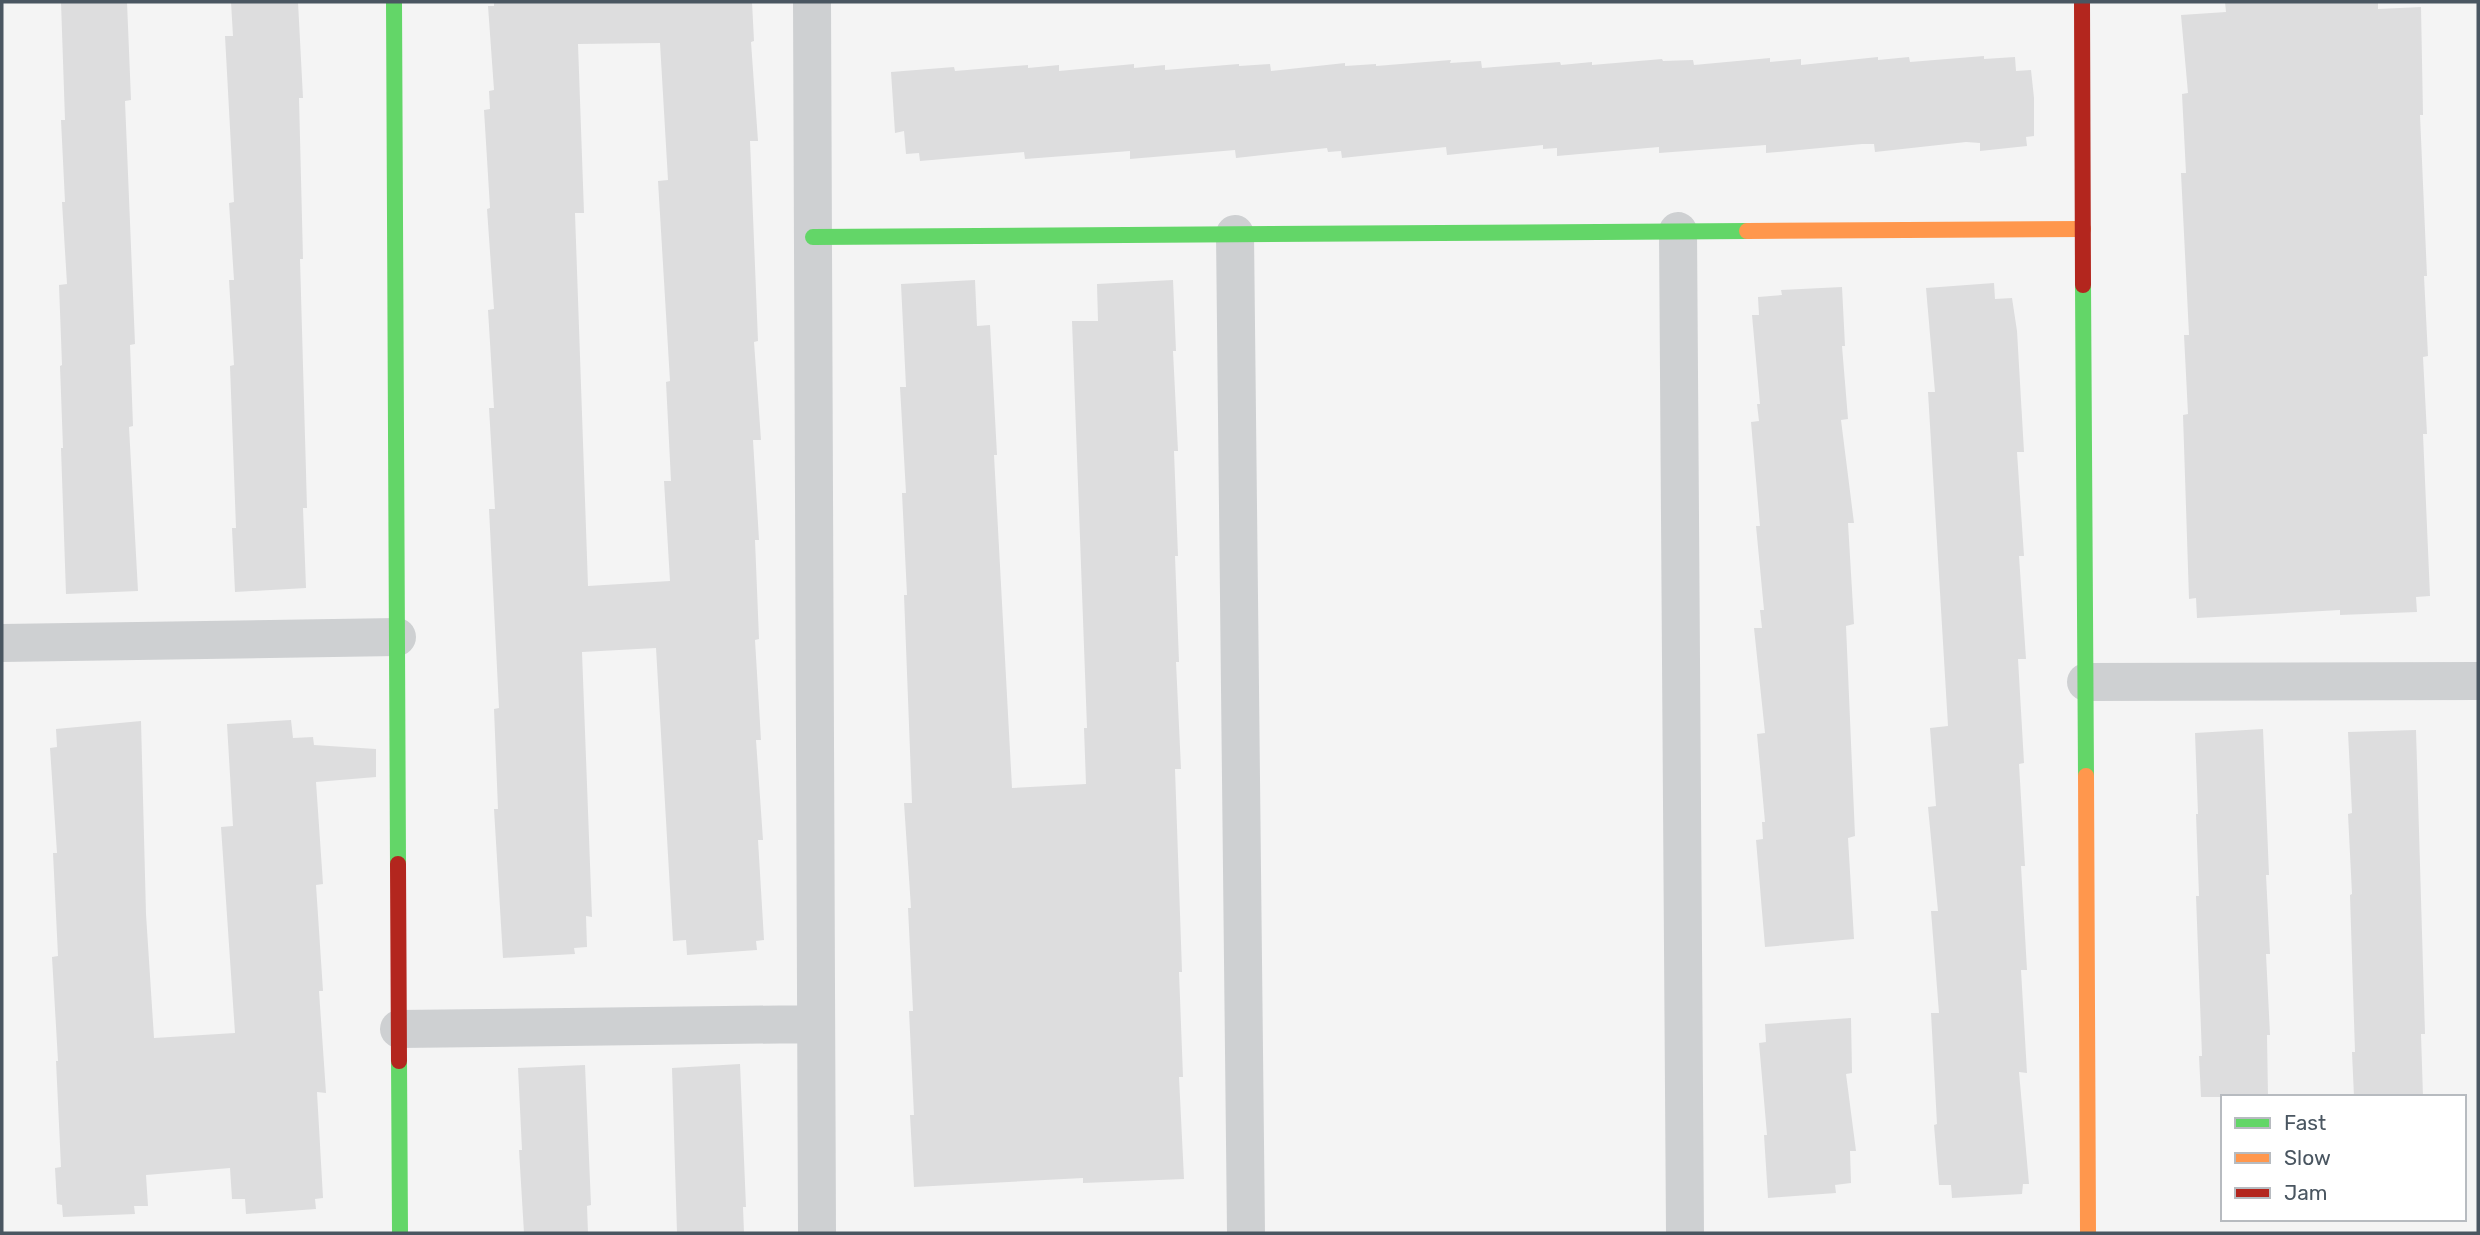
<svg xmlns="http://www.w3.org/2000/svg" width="2480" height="1235" font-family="Rubik,sans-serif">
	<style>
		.building { fill: #ddddde; fill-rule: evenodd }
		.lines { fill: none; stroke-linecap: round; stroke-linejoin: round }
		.street { stroke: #ced0d2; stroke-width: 38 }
		.fast { stroke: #63d668; stroke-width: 16 }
		.slow { stroke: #ff974d; stroke-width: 16 }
		.jam { stroke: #b3261e; stroke-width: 16 }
	</style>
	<rect width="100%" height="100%" fill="#f4f4f4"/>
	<path class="building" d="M61,2H127L131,100L125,101L135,344L130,345L133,426L129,427L138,591L66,594L61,448H63L60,366L62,365L59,285L67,284L62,202H65L61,120H65Z
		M231,2H298L303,98H299L303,259H300L307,508H303L306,588L235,592L232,528H236L230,366L234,365L229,280H234L229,203L234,202L225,36H233Z
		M494,2H752L754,41L751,42L758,141H750L758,341L754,342L761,440H753L759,540H755L759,639L755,640L761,740H756L763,840H758L764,940L756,941L757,950L687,955L686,940L673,941L656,648L582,652L592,917L586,916L587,947L574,948L575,954L503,958L494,809H498L494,709L499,708L489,509H495L489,408H494L488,310L494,309L487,209L490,208L484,110L490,109L489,91L494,90L488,6H494ZM660,43L668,180L658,181L670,381L666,382L671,481H664L670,581L588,586L575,213H584L578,44Z
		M2225,2H2378V9L2421,7L2423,115H2420L2427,276H2424L2428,356L2423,357L2427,434H2423L2430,596L2416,597L2417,612L2340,615V610L2197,618L2196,598L2189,599L2183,415L2188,414L2184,335H2189L2181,173H2186L2182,94L2188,93L2181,15L2226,12Z
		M1984,56V59L2015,57L2016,71L2031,70L2034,98V136L2026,137L2027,146L1980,151V143L1966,142L1875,152L1874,144H1862L1766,153V145L1659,153V147L1557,156V148L1543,149V145L1447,155L1446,147L1342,158L1341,151L1328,152L1327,148L1236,158L1235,150L1130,159V151L1025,159L1024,152L920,161L919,153L906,154L904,131L895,133L891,72L954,67L955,71L1028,65V68L1059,65V71L1134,64V68L1165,65V70L1239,64V66L1270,64L1271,71L1345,63V66L1376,64V66L1451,60L1450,63L1481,61L1482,68L1560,62L1561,65L1592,62V65L1662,59L1663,61L1693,60L1694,65L1770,58V62L1801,59V65L1878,57V60L1909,57L1910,62Z
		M975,280L977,326L990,325L997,455H994L1012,788L1086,784L1084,728H1087L1072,321H1098L1097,284L1173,280L1176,351H1173L1178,451H1174L1178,556H1175L1179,662H1176L1181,769H1175L1182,972H1179L1183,1077H1179L1184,1179L1083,1183V1178L914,1187L910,1115H914L909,1011H913L908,908H911L904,803H912L904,595H907L902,493H906L900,387H906L901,284Z
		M1994,283L1995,299L2012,298L2017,331L2024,452H2017L2024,556H2019L2026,659H2018L2024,763L2019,764L2025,866H2021L2027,970H2021L2027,1073L2019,1072L2029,1184H2023L2022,1194L1952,1198L1951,1185H1939L1934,1125L1937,1124L1931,1013H1939L1931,911H1938L1928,807L1936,806L1930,728L1948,726L1928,392H1935L1926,288Z
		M1842,287L1845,346H1842L1848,419L1841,420L1854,523H1848L1854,624L1846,626L1855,836L1848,838L1854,939L1765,947L1756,840L1763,839L1762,822H1765L1757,734L1765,733L1754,628H1762L1760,610H1764L1756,526H1760L1751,422L1759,421L1757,404H1760L1752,315H1759L1758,297L1782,295L1781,290Z
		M291,720L293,738L313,737L314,745L376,749V777L316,782L323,884L316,885L323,991H319L326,1093L317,1092L323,1198L315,1199L316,1209L246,1214L245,1199H232L230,1168L146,1175L148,1206H134L135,1214L63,1217L62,1205L57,1204L55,1168L61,1167L56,1061H58L52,957L58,956L53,853H57L50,748L57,747L56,729L141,721L146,914L154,1038L235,1033L221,827L233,826L227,724Z
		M2263,729L2269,875H2266L2270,954H2266L2270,1035H2267L2268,1097H2201L2199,1056H2202L2196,896H2199L2196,814H2198L2195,733Z
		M2416,730L2425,1034H2421L2423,1097H2354L2352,1052H2355L2350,895L2352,894L2348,814L2352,813L2348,732Z
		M1851,1018L1852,1073L1846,1074L1856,1151H1850L1851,1183L1835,1185L1836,1193L1768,1198L1764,1135H1767L1759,1043L1766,1042L1765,1024Z
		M740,1064L746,1207H743L744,1233H677L672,1068Z
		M585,1065L591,1205L587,1206L588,1233H524L519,1150H522L518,1068Z"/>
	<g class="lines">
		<path class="street" d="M812,2L817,1233
			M1678,231L1685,1233
			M1235,234L1246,1233
			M2,643L397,637
			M2086,682L2478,681
			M399,1029L816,1024"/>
		<path class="fast" d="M394,2L398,864
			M813,237L1747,231
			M2083,285L2086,776
			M399,1061L400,1233"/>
		<path class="slow" d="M1747,231L2083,229
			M2086,776L2088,1233"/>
		<path class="jam" d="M2082,2L2083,285
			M398,864L399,1061"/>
	</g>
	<rect width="2480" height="1235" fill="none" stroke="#4a5661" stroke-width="7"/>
	<rect x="2221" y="1095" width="245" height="126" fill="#ffffff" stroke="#b7bbc0" stroke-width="2"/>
	<rect x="2235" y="1118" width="35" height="10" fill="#63d668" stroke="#b7bbc0" stroke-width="2"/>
	<text x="2284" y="1130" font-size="21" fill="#4a5661">Fast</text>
	<rect x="2235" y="1153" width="35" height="10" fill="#ff974d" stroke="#b7bbc0" stroke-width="2"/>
	<text x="2284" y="1165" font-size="21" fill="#4a5661">Slow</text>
	<rect x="2235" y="1188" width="35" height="10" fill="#b3261e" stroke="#b7bbc0" stroke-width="2"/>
	<text x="2284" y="1200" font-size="21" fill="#4a5661">Jam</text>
</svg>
